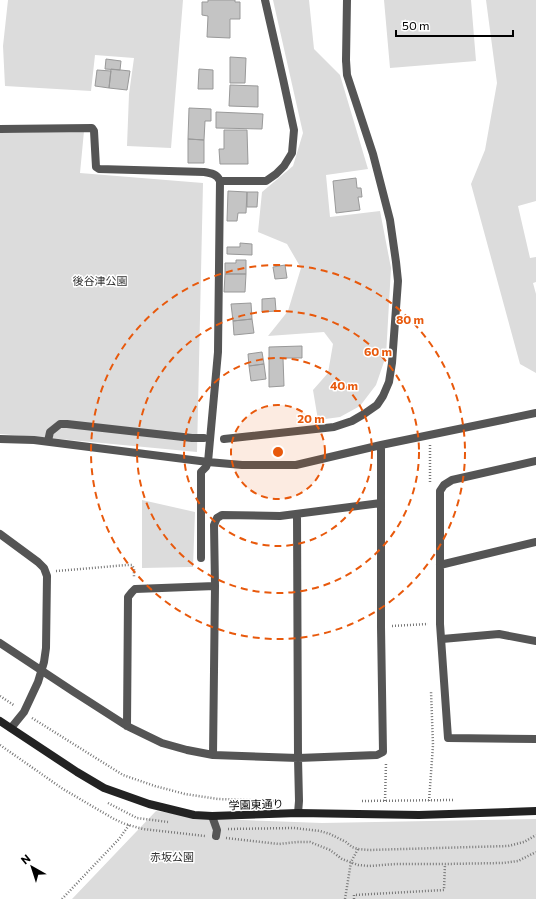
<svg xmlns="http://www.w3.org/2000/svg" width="536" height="899" font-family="Commissioner,'Noto Sans JP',sans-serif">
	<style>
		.green { fill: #dcdcdc }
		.building { fill: #c4c4c4; stroke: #999 }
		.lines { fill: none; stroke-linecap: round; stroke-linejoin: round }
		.path { stroke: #777; stroke-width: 2.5; stroke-dasharray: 1 2; stroke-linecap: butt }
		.lane { stroke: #555; stroke-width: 8 }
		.street { stroke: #555; stroke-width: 8 }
		.secondary { stroke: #222; stroke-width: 8 }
		.ring { fill: none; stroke: #e8590c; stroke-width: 2; stroke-dasharray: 7 5 }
		.labels { text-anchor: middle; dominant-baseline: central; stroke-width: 3; stroke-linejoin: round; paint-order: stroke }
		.park-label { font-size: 11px; fill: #333; stroke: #fff }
		.street-label { font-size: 11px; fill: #000; stroke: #fff }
		.centre { fill: #e8590c; stroke: #fff; stroke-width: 2 }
		.ring-label { font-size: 12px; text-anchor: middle; font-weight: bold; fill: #e8590c; stroke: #fff; stroke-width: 3; stroke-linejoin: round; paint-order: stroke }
	</style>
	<rect width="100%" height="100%" fill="#fff"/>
	<path class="green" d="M8,0H183L171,148L127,146L129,94L134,58L95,55L91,91L5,86L3,46Z
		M273,0H309L314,49L340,75L368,169L326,175L330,217L380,211L391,268L386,356L376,385L360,406L340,417L318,420L313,390L328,373L333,344L324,332L268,336L288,311L301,268L287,244L258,232L262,192L293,166L303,133Z
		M384,0H471L476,61L390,68Z
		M486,0H536V201L518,206L530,258L536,257V282L533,283L536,294V373L520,364L471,184L485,150L497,83Z
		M84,131L80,173L203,183L197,452L49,438L0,434V133Z
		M142,500L195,512L193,567L142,568Z
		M156,811L216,819L322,823L536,819V899H72Z"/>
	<path class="building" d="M208,0H235V2H240V19H230V38L207,37L208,16L202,15V2H208Z
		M230,57L246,58L245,83H230Z
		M106,59L121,61L120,70L105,69Z
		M111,69L130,71L127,90L109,88Z
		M199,69L213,70V89H198Z
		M97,70L111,71L109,88L95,86Z
		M230,85L258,86V107L229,106Z
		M189,108L211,109V121H205L204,140L188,139Z
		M216,112L263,114L262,129L216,128Z
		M224,130H247L248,164H220L219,149H224Z
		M188,139L204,140V163H188Z
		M356,178L357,188H361L362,197H358L360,210L336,213L333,181Z
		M228,191L247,192L246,213H238L237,221H227Z
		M247,192H258L257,207H247Z
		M240,243L252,244V255L227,254V247H240Z
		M236,260H246V274H225V263H236Z
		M285,265L287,278L275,279L273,267Z
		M225,274H246L245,292H224Z
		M275,298L276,311L262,312V299Z
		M251,303L252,319L233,321L231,304Z
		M252,319L254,333L234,335L233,321Z
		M302,346V358H283L284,386L269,387V347Z
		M262,352L264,364L249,366L248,354Z
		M264,364L266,379L251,381L249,366Z"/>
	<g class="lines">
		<path class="path" d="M430,445V484
			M56,571L127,565H132L134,569V577
			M392,626L428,624
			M0,696L15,706
			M32,718L123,775L155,786L185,794L218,799L277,801
			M0,745L63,789L114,819L125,824L143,829L205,836
			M362,801L453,800
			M385,801L386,763
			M429,801L433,745L431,691
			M108,803L137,818L168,822
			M228,829L294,828L320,831L330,834L346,842L352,847L358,849L369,850L508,846L524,842L536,835
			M226,838L279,844L297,842H310L330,850L342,859L358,865L369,866L396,864H445L503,863L518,861L536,852
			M62,899L119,839L129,825
			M345,899L351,862L358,849
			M354,899V895L444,890L445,864"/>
		<path class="lane" d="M0,129L92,128L94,131L96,167L99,169L204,172C211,173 217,174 220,181
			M224,439L334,427L352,421L364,414L377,405L383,396L389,382L392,363L398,281L396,262L390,220L373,154L347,75L346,60
			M48,441L50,432L60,424H67L192,438H204
			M201,558V472L206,467L208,462
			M212,816L217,830L216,836"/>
		<path class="street" d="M346,60L347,0
			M0,439L34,440L208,462L242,465H296L381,445L536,413
			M536,461L452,480L444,485L440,491V624L448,738L536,739
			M208,462L218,352L220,181H266L276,174L284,166L292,153L294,130L283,79L265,0
			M297,514L298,758L299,801L298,813
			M0,534L38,562L44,568L47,576L46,648L44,662L38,682L24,712L11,728
			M440,565L536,542
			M442,639L499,634L536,641
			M0,643L74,692L127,726L162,743L187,750L213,755L298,758L377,755L383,752L381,627V445
			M127,726L128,597L132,592L135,589L215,586
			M213,755L215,586L214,525L217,518L222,515L280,516L381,503"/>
		<path class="secondary" d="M0,721L77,772L104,788L149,804L194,815L212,816L298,813L419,815L536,811"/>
	</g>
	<circle cx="278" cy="452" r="47" fill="#e8590c" fill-opacity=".12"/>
	<g class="ring">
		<circle cx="278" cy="452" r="47"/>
		<circle cx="278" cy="452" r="94"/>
		<circle cx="278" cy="452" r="141"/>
		<circle cx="278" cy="452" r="187"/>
	</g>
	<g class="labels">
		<g class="park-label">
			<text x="100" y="280">後谷津公園</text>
			<text x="172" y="856">赤坂公園</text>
		</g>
		<g class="street-label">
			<text transform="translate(256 804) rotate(-2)">学園東通り</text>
		</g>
	</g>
	<circle cx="278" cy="452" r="6" class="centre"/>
	<g class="ring-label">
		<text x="410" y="324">80 m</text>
		<text x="378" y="356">60 m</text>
		<text x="344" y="390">40 m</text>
		<text x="311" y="423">20 m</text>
	</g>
	<g transform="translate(32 867) rotate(321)" stroke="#ffffff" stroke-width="3" paint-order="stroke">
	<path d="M0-3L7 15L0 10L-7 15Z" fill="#000000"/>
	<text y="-6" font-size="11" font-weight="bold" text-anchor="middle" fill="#000000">N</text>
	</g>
	<path d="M396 30v6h117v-6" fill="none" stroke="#000000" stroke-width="2"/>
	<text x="402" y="30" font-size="12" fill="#000000" stroke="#ffffff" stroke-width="3" paint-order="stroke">50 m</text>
</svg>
